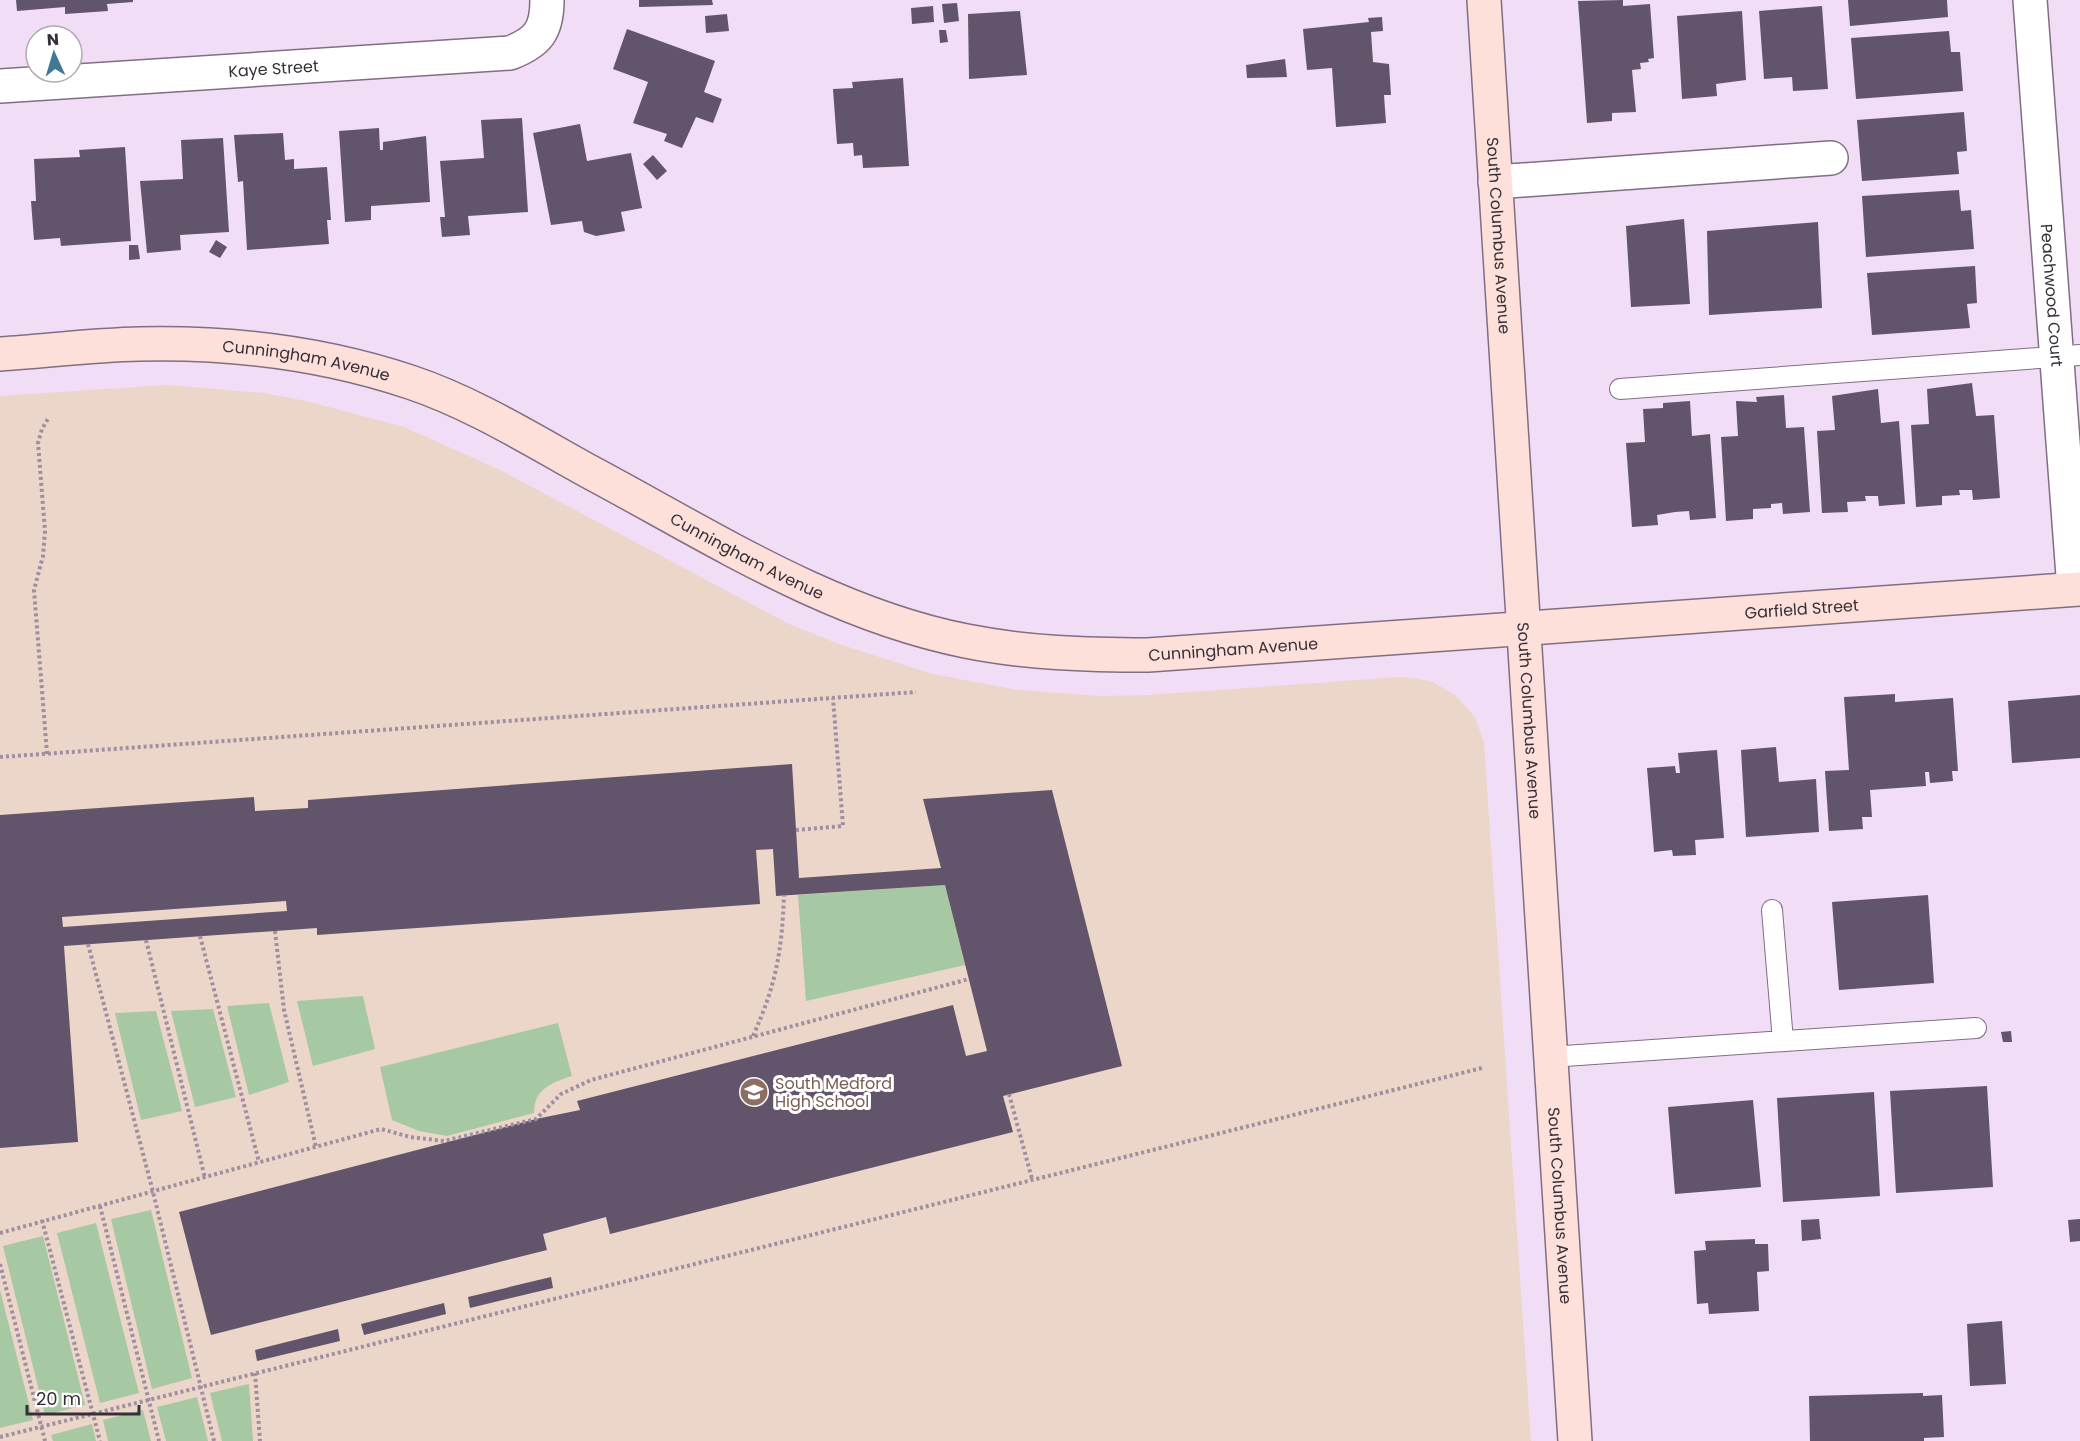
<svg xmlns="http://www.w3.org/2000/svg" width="2080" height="1441" font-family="Poppins,sans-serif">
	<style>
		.education { fill: #ecd6c9 }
		.green { fill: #a6c8a2 }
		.building { fill: #62546a; fill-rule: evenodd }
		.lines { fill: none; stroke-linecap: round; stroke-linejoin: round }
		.service-casing { stroke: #806e83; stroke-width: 22 }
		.minor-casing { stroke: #806e83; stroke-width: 36 }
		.secondary-casing { stroke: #806e83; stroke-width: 36 }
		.path { stroke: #9e8fa1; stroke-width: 4; stroke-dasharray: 3 3; stroke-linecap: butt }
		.service { stroke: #fff; stroke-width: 20 }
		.minor { stroke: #fff; stroke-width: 33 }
		.secondary { stroke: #fde0d9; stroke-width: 33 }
		.labels { text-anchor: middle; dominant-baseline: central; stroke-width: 6; stroke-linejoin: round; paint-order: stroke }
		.street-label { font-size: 16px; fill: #362e38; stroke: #fff }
		.education-label { font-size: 16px; fill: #785e54; stroke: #fff; text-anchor: start }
	</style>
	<rect width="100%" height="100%" fill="#f1ddf5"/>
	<path class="education" d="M167,385L263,393L306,401L404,427L500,470L789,624L836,643L932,674L1018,690L1102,696L1149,695L1401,677L1431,681L1455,695L1475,717L1484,743L1531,1441H0V396Z"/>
	<path class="green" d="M945,885L965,965L806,1001L798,895Z
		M363,996L375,1049L313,1066L297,1001Z
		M269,1003L289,1082L249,1095L227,1006Z
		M213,1009L236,1097L195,1107L171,1011Z
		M156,1011L182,1111L141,1120L115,1013Z
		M558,1023L572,1076C551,1083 534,1089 534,1113L447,1136L419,1131L392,1120L380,1067Z
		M151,1210L192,1378L152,1389L111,1219Z
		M96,1223L139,1393L100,1403L57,1233Z
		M43,1236L85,1405L45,1415L3,1246Z
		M0,1290L33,1420L0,1428Z
		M249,1384L253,1441H222L210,1393Z
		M197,1397L208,1441H166L157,1407Z
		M143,1410L151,1441H108L103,1420Z
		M92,1424L96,1441H53L51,1435Z"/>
	<path class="building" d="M16,0H133V2L107,4L108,11L65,14V7L17,11Z
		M639,0H712L713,5L639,7Z
		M1623,0V6L1650,4L1654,58L1648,59L1649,62L1640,63L1641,69L1632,70L1636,112L1612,113V121L1587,123L1578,1Z
		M1848,0H1947L1948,17L1850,26Z
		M957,3L959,21L944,23L942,4Z
		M933,6L934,22L912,24L911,8Z
		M1822,6L1828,89L1793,91L1792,77L1764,79L1759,11Z
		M1020,11L1027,75L969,79L968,14Z
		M1742,11L1746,80L1716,84L1717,96L1682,99L1677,16Z
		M727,14L729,31L706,33L705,16Z
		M1382,17L1383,31L1371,32L1373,62L1389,64L1391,95H1384L1386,123L1336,127L1332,68L1307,70L1303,29L1369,22L1368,18Z
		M627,29L715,61L704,92L722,99L713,123L696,117L682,148L664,141L667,134L633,123L648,82L613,69Z
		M939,30H946L948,42L940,43Z
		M1949,31L1951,52H1960L1963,91L1856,99L1851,38Z
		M1285,59L1287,77L1247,78L1246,65Z
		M903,78L909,166L863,168L862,155L854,156L853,143L837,144L833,89L853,88L852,82Z
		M1964,112L1967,151L1957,152L1959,174L1862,181L1857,120Z
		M522,118L528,212L468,216L470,235L442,237L440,217H445L440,161L484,158L481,120Z
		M580,124L587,161L631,153L642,208L621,212L625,231L596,236L584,232L582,221L551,225L533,133Z
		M379,128L380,150H383V142L426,136L430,202L371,206V220L345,222L339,131Z
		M283,133L285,160L294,159V169L327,167L331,220H327L329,244L247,250L243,181L238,182L234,135Z
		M223,138L229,232L180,235L181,250L147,253L140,181L183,179L181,140Z
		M125,147L131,241L61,246L60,238L34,240L31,201H36L34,159L80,157L79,150Z
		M653,155L667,171L657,180L643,164Z
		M1959,190L1961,211L1971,210L1974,249L1866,257L1862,196Z
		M1684,219L1690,304L1631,307L1626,226Z
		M1818,222L1822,308L1709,315L1707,231Z
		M216,240L227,247L220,258L209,252Z
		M129,245H138L140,259L129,260Z
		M1975,266L1977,303L1967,304L1970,328L1872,335L1867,273Z
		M1972,383L1976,416L1994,415L2000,498L1973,500L1972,490H1959L1960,495L1942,496V505L1916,507L1911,425L1929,424L1927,389Z
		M1878,389L1881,423L1899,421L1905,504L1879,506L1878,496H1865L1866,501L1847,502L1848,512L1822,513L1817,431L1835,430L1832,396Z
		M1784,395L1786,428L1804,427L1810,512L1783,514L1782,503L1771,504V508L1753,509V519L1726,521L1721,437L1738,436L1736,401L1757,402L1756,397Z
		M1690,401L1692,436L1710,434L1716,518L1690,520L1689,511L1675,512L1657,515L1658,525L1632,527L1626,443L1645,442L1643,409L1663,408V403Z
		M1895,694V702L1953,698L1958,771H1952L1953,781L1930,783L1929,772H1925L1926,786L1870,790L1872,817H1862L1863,829L1829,831L1825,771L1849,770L1844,697Z
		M2080,695V758L2012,763L2008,701Z
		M1776,747L1779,782L1816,779L1819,832L1746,837L1741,750Z
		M1717,750L1724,838L1695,840L1696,855L1673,856L1672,850L1654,852L1647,768L1675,766L1676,773H1680L1678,753Z
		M792,764L799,878L941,868L923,799L1052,790L1122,1066L1003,1096L1013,1132L610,1234L606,1217L543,1234L547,1250L211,1335L179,1212L536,1119L580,1110L577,1101L953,1005L966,1056L987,1051L945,885L776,896L773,849L756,850L760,904L317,935V928L64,946L78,1142L0,1148V815L254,797L255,811L308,808V800ZM286,901L287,911L63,927L62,917Z
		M1928,895L1934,983L1839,990L1832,902Z
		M2011,1031L2012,1042H2003L2001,1032Z
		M1987,1086L1993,1187L1896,1193L1890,1091Z
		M1874,1092L1880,1196L1783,1202L1777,1098Z
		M1753,1100L1761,1187L1675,1194L1668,1107Z
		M1819,1219L1821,1239L1802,1241L1801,1220Z
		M2080,1219V1241L2070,1242L2068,1220Z
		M1755,1239V1244H1768L1769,1271L1757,1272L1759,1311L1709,1314L1708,1303L1697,1304L1694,1251L1706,1250L1705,1241Z
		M551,1277L553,1288L470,1308L468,1297Z
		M444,1303L446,1314L364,1335L361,1324Z
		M2002,1321L2006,1384L1970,1386L1967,1324Z
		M338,1329L340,1341L257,1361L255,1350Z
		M1923,1393V1396L1942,1395L1944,1437L1924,1438V1441H1810L1809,1396Z"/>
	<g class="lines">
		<g class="service-casing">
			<path id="service" d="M1620,389L2080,355
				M1772,910L1783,1041
				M1550,1057L1976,1028"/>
		</g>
		<g class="minor-casing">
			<g id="minor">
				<path id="s1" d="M2030,0L2074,589"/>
				<path id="s2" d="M0,86L510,53C538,42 547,31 547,0"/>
				<path d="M1495,182L1831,158"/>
			</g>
		</g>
		<g class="secondary-casing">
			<g id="secondary">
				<path id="s3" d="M1484,0L1575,1441"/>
				<path id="s4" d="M0,354C46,351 93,345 140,344C231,342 323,353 410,382C473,403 532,440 590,472C710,536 830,614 966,641C1026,653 1087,655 1148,655L2080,589"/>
			</g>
		</g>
		<path class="path" d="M47,754L34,590L43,556L45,531L38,443L42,429L49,417
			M0,757L916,692
			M796,830L843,826L833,698
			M275,931L284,1010L316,1147
			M200,936L259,1162
			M146,940L205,1178
			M88,944L153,1192L214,1441
			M753,1036C776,985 782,951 784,895
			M1009,1094L1032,1179
			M100,1206L159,1441
			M42,1220L100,1441
			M0,1233L381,1129L410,1137L444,1141L536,1119L561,1094L591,1080L969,979
			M0,1264L45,1441
			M255,1373L260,1441
			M0,1437L1482,1068"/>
		<use href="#service" class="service"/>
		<use href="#minor" class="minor"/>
		<use href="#secondary" class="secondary"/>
	</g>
	<defs>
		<g id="school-disc" transform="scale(1.5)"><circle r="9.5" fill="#8d6e63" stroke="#fff"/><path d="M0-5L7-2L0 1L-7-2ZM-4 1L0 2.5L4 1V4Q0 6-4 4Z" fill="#fff"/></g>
	</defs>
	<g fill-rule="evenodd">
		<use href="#school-disc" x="754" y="1092"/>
	</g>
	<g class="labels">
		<g class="street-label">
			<text stroke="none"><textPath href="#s2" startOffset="274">Kaye Street</textPath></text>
			<text stroke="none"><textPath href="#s3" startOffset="236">South Columbus Avenue</textPath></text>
			<text stroke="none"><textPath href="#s1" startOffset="296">Peachwood Court</textPath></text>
			<text stroke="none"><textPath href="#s4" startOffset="308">Cunningham Avenue</textPath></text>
			<text stroke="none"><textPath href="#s4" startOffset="794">Cunningham Avenue</textPath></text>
			<text stroke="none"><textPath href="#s4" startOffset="1868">Garfield Street</textPath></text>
			<text stroke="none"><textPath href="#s4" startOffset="1298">Cunningham Avenue</textPath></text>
			<text stroke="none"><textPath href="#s3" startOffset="722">South Columbus Avenue</textPath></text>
			<text stroke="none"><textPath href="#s3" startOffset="1208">South Columbus Avenue</textPath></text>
		</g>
		<g class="education-label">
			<text x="775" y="1083">South Medford<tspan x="775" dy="18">High School</tspan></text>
		</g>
	</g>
	<g transform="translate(54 54) rotate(356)"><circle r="28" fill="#ffffff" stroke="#afabaf" stroke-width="1.5"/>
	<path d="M0-4.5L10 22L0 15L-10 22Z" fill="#3f7a92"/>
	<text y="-9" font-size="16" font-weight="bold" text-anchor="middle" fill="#362e38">N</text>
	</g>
	<path d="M27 1405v9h112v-9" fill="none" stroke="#362e38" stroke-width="3"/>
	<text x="36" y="1405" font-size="18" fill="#362e38" stroke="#ffffff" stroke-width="4.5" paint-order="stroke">20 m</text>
</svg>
